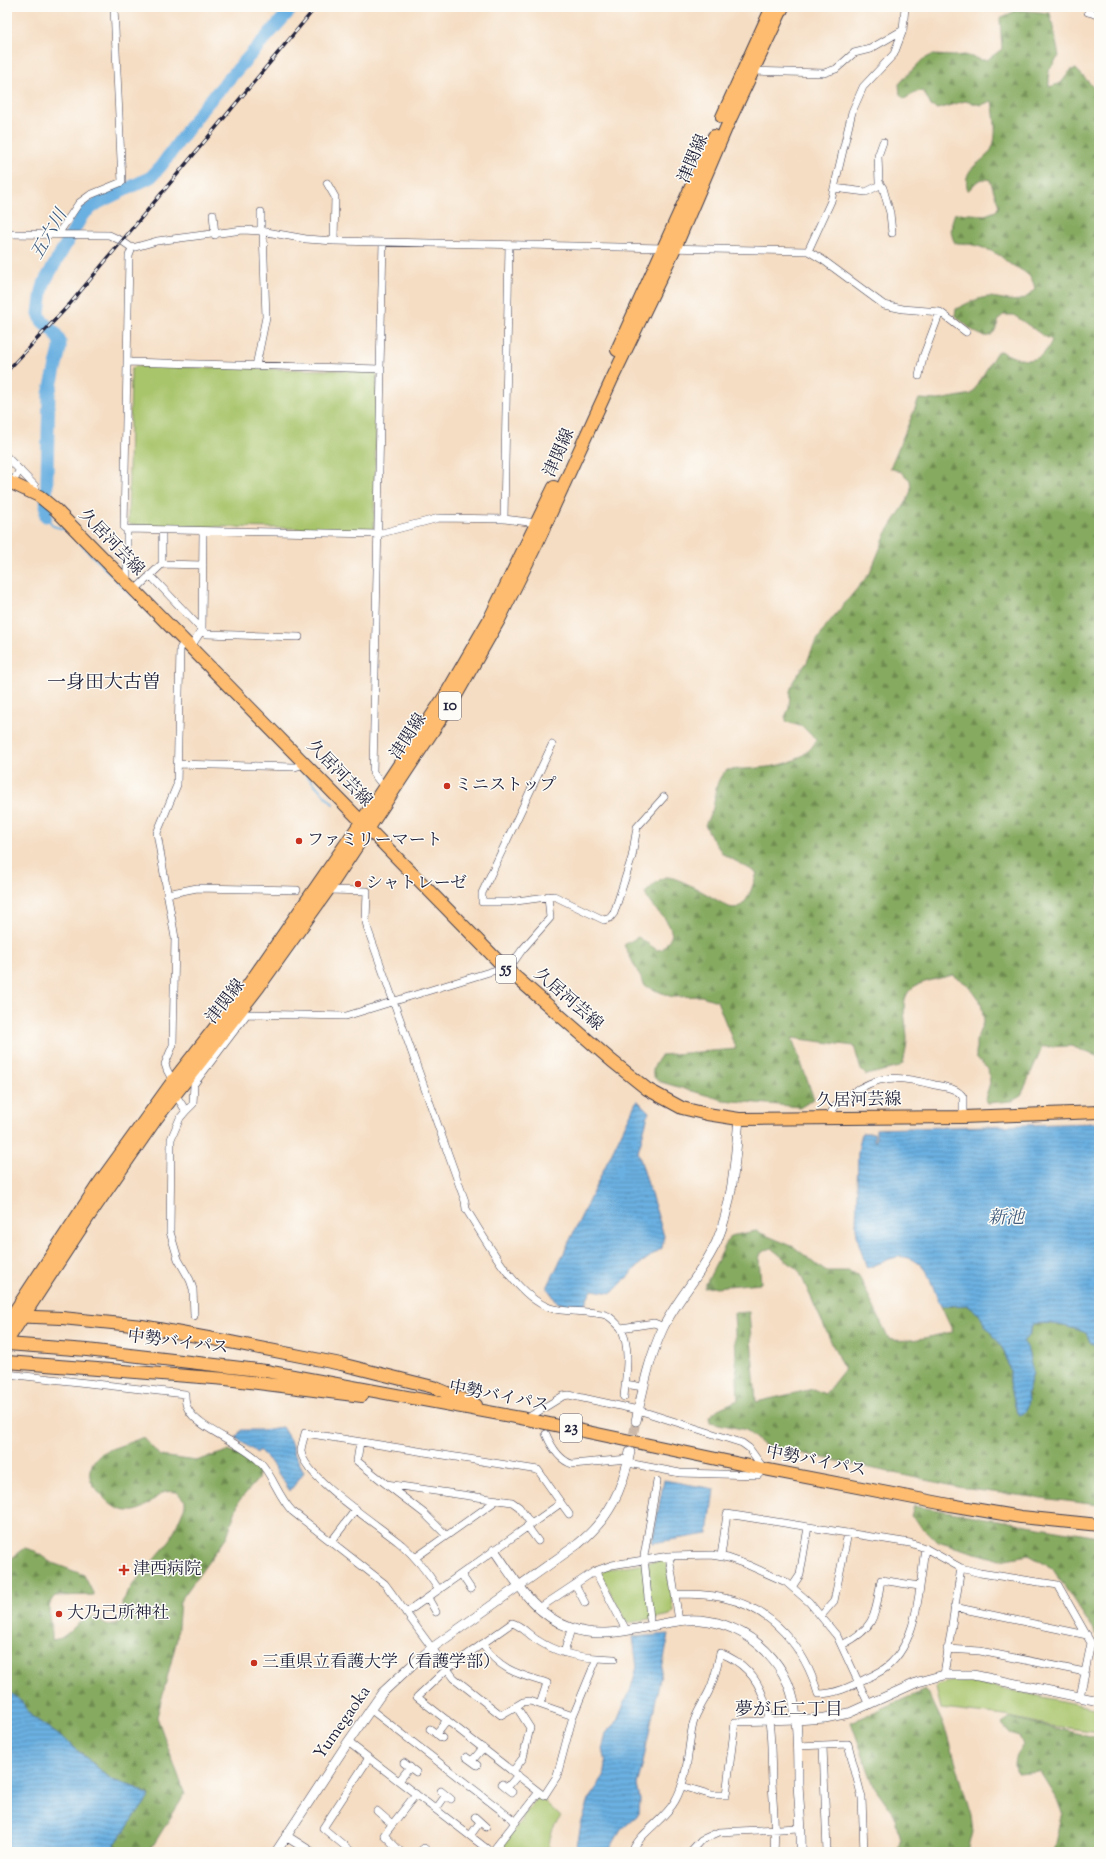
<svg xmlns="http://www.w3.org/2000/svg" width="1106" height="1859" font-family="'Sorts Mill Goudy','Noto Serif JP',serif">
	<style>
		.forest { fill: url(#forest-firs); stroke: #54664e }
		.park { fill: #a9c56c; stroke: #667454 }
		.water { fill: url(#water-rules); stroke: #46698e }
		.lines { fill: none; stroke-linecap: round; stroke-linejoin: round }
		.stream { stroke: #6bb0e1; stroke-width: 2 }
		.river { stroke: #6bb0e1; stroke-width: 13 }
		.tertiary-tunnel { stroke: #cbb8a8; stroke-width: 9; stroke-dasharray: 9 4.5; stroke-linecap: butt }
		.minor-casing { stroke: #423e4f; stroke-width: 8 }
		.tertiary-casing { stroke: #423e4f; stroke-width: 10 }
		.primary-casing { stroke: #423e4f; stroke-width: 14 }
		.trunk-casing { stroke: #423e4f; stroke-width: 14 }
		.minor { stroke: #fff; stroke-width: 7 }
		.tertiary { stroke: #fff; stroke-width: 9 }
		.primary { stroke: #fdbc70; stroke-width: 12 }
		.trunk { stroke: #fdbc70; stroke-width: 12 }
		.rail-casing { stroke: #22223b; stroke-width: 3.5 }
		.rail { stroke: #fdfcf7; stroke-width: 2; stroke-dasharray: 6; stroke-linecap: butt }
		.poi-dot { fill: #c8321e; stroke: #fdfcf7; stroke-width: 1.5 }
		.labels { text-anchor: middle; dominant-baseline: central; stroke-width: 3; stroke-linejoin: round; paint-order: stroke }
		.shield { fill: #fdfcf7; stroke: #646373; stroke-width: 1 }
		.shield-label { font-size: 16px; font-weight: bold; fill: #22223b }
		.street-label { font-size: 17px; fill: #22223b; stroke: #fdfcf7 }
		.poi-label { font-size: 17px; fill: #22223b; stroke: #fdfcf7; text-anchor: start }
		.water-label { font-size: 18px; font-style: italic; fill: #3f5b7d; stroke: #fdfcf7 }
		.neighbourhood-label { font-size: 18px; fill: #22223b; stroke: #fdfcf7 }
		.quarter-label { font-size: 19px; fill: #22223b; stroke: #fdfcf7 }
	</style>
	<defs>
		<pattern id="forest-firs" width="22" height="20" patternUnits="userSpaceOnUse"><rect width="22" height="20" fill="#86aa60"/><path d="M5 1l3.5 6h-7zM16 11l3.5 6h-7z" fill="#6d8a50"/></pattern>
		<pattern id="water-rules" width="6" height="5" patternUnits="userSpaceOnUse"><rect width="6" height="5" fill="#6bb0e1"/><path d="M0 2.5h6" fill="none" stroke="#588fb8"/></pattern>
	</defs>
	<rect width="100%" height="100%" fill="#fdfcf7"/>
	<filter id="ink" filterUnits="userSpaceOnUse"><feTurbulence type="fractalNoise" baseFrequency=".025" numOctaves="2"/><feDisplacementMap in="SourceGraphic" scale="8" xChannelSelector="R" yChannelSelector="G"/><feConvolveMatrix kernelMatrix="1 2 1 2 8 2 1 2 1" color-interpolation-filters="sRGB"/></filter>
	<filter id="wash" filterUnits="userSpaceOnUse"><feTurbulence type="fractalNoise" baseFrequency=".012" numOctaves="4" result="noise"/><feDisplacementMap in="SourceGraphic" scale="16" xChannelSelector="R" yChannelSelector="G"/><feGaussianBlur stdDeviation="0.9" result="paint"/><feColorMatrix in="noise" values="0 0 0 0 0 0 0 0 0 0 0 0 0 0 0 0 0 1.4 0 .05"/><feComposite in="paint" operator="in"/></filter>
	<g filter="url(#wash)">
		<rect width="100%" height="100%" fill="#f5ddc3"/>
		<path class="forest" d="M1018,10L1050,13L1059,56L1049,70V87L1061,83L1071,70L1076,69L1099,93V1057L1071,1046L1042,1047L1021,1096L1012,1101L988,1103L985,1099L990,1083L988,1069L976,1058V1041L984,1020L981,1003L968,985L953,975C942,978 928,980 917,985C896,995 907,1021 907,1038C907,1046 905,1055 903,1063L899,1067L866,1075L861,1070L854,1046L792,1038L814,1099L801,1107L723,1100L661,1082C646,1076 655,1065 661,1055L736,1049L717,1001L701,996L672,997L645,986L624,945L638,937L657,950L663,949L672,935C668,913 652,913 645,893C650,889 660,877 667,877C680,877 716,900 729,907C747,913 752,886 757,873L723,854L713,840L705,825C707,820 710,816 712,811C717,796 713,781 727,770C742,769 774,768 787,763C797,760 813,750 816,740L803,727L787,722L785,717L789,708L790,691L794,680L807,662L813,647L826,626L870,573L886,534L907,501L911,490L910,480L901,472L890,468L919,399L939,400L972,394L996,353L1000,351C1022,362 1041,367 1052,340L1042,335L1014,315H1003C997,320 998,326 994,332C985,346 962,321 955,315L956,309C964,305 979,297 989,297C1008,298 1020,308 1035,289C1033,274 1021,270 1010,264C1005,261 1002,256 997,254C984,247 970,243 955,243C949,232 951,224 955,213L985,215L996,211L999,206L990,180C979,176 975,184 968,191C960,166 985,164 992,148C998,136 994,113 992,101L981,105L965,101L937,109L931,106L924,92L919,91L904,99L900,95L899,84L922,60L932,55L954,56L965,55L982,60H987L1002,49L1000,18Z
			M756,1231L794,1247L825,1271H849L859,1276L889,1339C909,1344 934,1335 953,1332L941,1306L967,1305L980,1315L985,1326L992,1333L1004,1351L1010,1371V1382L1017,1413L1028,1401L1027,1394L1033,1372L1022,1341L1029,1336L1032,1326C1044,1319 1075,1328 1087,1333L1090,1342L1099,1348V1505L968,1489L763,1445L746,1430L710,1422L709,1417L718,1409L738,1400L734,1313L749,1312L756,1402L813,1389L825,1394L844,1370L799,1271L771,1248L761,1253L759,1259L761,1283L704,1288L730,1236Z
			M143,1437L160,1456L196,1461L228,1451L244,1457L256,1468L259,1473L258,1479L239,1501L227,1536L180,1601L177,1639L157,1717L185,1794L149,1852H115V1844L150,1795L134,1787L112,1780L64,1739L30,1715L24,1704L7,1690V1559L12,1558L25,1548L35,1551L50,1562L84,1575L94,1595L55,1596C43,1607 53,1625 52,1640C56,1639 61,1639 64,1636C74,1629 81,1617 95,1617C107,1627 110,1629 123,1619L122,1602L134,1583L170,1541L185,1506V1501L177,1492C174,1492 169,1491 165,1492C155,1496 145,1510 134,1511C118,1512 112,1506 102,1496C88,1481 84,1470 100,1454C103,1451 136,1441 143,1437Z
			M914,1506L1099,1537V1638L1052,1568L1029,1555L1001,1560L937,1542L911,1516Z
			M925,1690L929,1694L947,1732L971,1815L973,1832L968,1852H898L900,1841L894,1814L874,1786L851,1722Z
			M1011,1718L1099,1738V1852H1053L1062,1812L1058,1801L1040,1772L1017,1774C1013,1760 1015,1756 1024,1745L1020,1736L1010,1733L1002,1724Z"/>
		<path class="park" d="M135,366L373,371L377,374L374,529L373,530L131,525L128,522L131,370Z
			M662,1560L667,1564L674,1611L670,1615L629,1623L625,1620L602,1576L603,1570Z
			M953,1681L978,1683L1099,1709V1732L1052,1726L1005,1716L941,1709L936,1688L938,1685Z
			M539,1796L561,1817C551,1828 549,1838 549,1852H496L512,1831L522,1821L523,1816Z"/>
		<path class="water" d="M637,1100L649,1112L638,1152L664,1236L662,1248L640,1264L612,1293L592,1290L583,1307L558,1303L547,1288Z
			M1099,1123V1348L1090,1342L1086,1333C1075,1328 1044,1319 1032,1326L1029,1336L1023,1341L1027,1347L1033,1372L1027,1394L1028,1401L1026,1410L1024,1413L1020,1415L1017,1413L1010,1382V1371L1004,1351L992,1333L985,1326L980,1315L967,1305L941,1306C932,1289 930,1265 909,1258C905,1257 901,1256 897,1257C887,1259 877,1265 867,1268L859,1245L856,1228L858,1151L862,1133H874V1141H876V1129Z
			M282,1427L290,1440L294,1453L304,1472L290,1491L270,1461L259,1450L257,1453L236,1438L241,1430H262Z
			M664,1480L714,1489L708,1534L652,1543Z
			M669,1634L643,1763L637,1785L640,1800L639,1814L621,1830L608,1852H576L581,1824L590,1797L604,1777L606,1764L603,1747L606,1733L616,1723L630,1691L637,1667L633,1637Z
			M7,1690L24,1704L30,1715L64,1739L112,1780L134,1787L150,1796L115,1844V1852H7Z"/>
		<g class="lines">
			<path class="stream" d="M46,516L53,526L67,530L131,595
				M286,753L333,804"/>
			<path class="river" d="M46,516L49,394L60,349V342L55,333L42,321L39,313L42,291L45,281L83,214L98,203L151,177L161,166L204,107L293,7"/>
		</g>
	</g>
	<g filter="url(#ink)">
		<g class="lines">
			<path class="tertiary-tunnel" d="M631,1447L636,1421"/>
			<g class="minor-casing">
				<path id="minor" d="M1088,12L1092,13L1099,16
					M750,71L824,73L836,69L854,53L870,49L903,30
					M883,142L878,156L879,182L883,188L890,213L892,233
					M327,183L335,197L334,241
					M834,188L866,192L880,185
					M261,212V231
					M213,214L215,235
					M7,234L109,235L122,241L132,248L157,241L243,230L261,231L306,239L334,241L808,251L823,260L884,305L903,309L940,312L966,332
					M58,234L79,203L90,195L122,182L114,7
					M509,245L504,519L537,523
					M808,251L831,201L852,112L863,87L894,54L903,30L905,7
					M127,362L381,369L373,773L384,787
					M256,366L266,317L263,231
					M380,369L383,242
					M919,376L923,357L940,312
					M7,457L35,486L37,495
					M12,483L20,470
					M127,529L378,534L439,518L504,519
					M162,564L203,565
					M150,575L206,634L299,637
					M127,583V529L124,528L129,256L132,248
					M134,591L162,564V530
					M184,642L180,649L177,785L157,833L175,938L173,1045L165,1064L167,1070L173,1081L175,1094L186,1111L193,1104L194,1084L247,1014L346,1016L496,970L502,965
					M190,648L202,630L203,531
					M552,745L482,893V902H509L554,896L604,920L610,918L614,913L632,857L637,827L664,797
					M177,764L295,767L304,764
					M328,890L367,891L366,922L368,930L465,1201L466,1209C486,1240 515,1296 550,1308C567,1313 596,1310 608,1316C613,1319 617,1324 621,1328L654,1323L664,1327
					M167,894L197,888L297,890
					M508,970L522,950L550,918L548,896
					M186,1111L180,1118L171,1139L170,1232L178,1259L190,1280L193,1289L194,1316
					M829,1119C832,1107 838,1103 848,1096C879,1073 899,1076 935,1085C945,1087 957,1088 963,1097V1117
					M621,1328C631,1348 626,1375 624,1397
					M7,1374L185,1394C185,1399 185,1404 188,1409C197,1428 242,1443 260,1462C273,1476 278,1496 292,1511L385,1584L454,1678L501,1715L523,1702L530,1701L573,1716
					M625,1384L643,1387
					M526,1419L563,1396L569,1395L638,1410L742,1443L749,1448L764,1469L758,1475L680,1473L628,1463
					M546,1434C551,1446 559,1460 572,1464L628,1459
					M360,1442L357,1461L386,1484
					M561,1503L569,1514
					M527,1526L538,1541
					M446,1535L425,1514L386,1484L512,1502L519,1507L531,1524
					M331,1542L356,1509
					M669,1556L679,1621
					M721,1556L727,1514L910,1543L925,1548L961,1568L980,1573L1058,1585L1091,1643L1080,1697
					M415,1558L497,1500
					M595,1571L626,1630
					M461,1574L471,1589
					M575,1584L585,1603
					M792,1587L800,1575L808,1527
					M675,1594C692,1594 708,1594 724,1598C772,1608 805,1648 818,1694C835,1694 850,1687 865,1679C870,1677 876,1674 881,1671C919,1647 919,1588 925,1548
					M428,1598L436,1612
					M954,1607L1087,1635
					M538,1609L595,1571L612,1565L669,1556L712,1555L728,1558L748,1565L786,1582L809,1602L837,1636L869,1705
					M406,1613L561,1503L538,1470L305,1433C304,1439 301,1446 301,1451C303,1477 381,1527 402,1545C417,1558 428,1573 439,1590
					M821,1616L834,1601L848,1533
					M650,1619L644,1556L657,1481
					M512,1623C521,1625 529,1635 537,1640C555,1652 576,1657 597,1658L573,1716L557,1776L544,1796L417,1697L447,1669Z
					M482,1644C501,1671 518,1674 547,1683L540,1704
					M842,1645C876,1628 875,1615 881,1580L919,1586
					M947,1649L980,1651L1085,1672
					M564,1653L571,1629
					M597,1658L614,1659
					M944,1675L961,1568
					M370,1709L516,1822
					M430,1729L442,1738
					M436,1734L447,1720
					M348,1742L491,1852
					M797,1746L848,1744L862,1798L864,1852
					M823,1746L827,1852
					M466,1757L477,1765
					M472,1761L483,1748
					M404,1763L416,1772
					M513,1771L523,1758L530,1728L516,1706
					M399,1781L410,1767
					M502,1784L512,1792
					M682,1786L712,1795H726L735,1722L796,1720
					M507,1788L518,1775
					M441,1791L451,1799
					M436,1809L446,1795
					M377,1811L392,1824
					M475,1817L486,1827
					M470,1836L480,1822
					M352,1852L323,1828L369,1758
					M401,1852L384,1835L416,1794
					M419,1852L424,1848L429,1852
					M492,1852L539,1792
					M632,1852C640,1832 664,1821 675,1801C689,1776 687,1750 693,1724C696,1712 704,1702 709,1691C715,1679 717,1666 720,1653C776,1674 770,1732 772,1782C773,1805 776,1829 774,1852
					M690,1852L701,1840L719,1832L800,1828"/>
			</g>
			<g class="tertiary-casing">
				<path id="tertiary" d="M636,1421C643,1389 649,1358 663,1328C678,1297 703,1273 717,1241C733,1202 735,1160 739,1119
					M494,1550C516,1581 534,1615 571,1628C608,1642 650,1623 687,1620C740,1617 789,1658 795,1710C798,1734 798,1759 798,1783C799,1805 802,1829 801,1852
					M796,1720L825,1718L849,1713L918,1682L944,1675H973L1099,1701
					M286,1836L311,1852
					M276,1852L348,1742L382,1693L411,1666L432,1648L578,1544C609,1519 622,1491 630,1452"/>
			</g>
			<g class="primary-casing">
				<path id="primary" d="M722,117L772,7
					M617,350L714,136
					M7,481L39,496L56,510L502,965L612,1061L647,1089L682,1108L707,1114L739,1119L963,1117L1099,1112
					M7,1323L97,1186L173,1081L249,984L361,822L446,694L490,618L554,487
					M7,1341L89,1216L156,1119L258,988L328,890L454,699L499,620L538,541L612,379L675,248L727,126L783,7"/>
			</g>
			<g class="trunk-casing">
				<path id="trunk" d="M7,1316L62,1318L142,1326L230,1342L341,1364L433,1387L476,1405
					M7,1344L87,1350L266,1371L526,1419L764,1469L950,1505L1021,1517L1099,1525
					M7,1362L226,1379L362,1396"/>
			</g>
			<use href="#minor" class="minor"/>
			<use href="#tertiary" class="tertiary"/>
			<use href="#primary" class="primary"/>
			<use href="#trunk" class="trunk"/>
			<g class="rail-casing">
				<path id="rail" d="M7,371L69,305L316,7"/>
			</g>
			<use href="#rail" class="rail"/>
		</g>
	</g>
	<g class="poi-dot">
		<circle cx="447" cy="786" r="4"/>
		<circle cx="299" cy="841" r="4"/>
		<circle cx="358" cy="884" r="4"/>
		<path d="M122 1564h4v4h4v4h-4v4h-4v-4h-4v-4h4z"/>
		<circle cx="59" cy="1614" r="4"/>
		<circle cx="254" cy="1663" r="4"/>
	</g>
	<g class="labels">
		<g class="shield">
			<rect x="439" y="692" width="22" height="28" rx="3"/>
			<rect x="496" y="955" width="20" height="28" rx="3"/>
			<rect x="560" y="1414" width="22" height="28" rx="3"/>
		</g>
		<g class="shield-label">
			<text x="450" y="706">10</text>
			<text x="506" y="969">55</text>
			<text x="571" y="1428">23</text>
		</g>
		<g class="street-label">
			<text transform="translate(694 159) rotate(-67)">津関線</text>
			<text transform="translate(560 453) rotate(-66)">津関線</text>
			<text transform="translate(111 543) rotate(46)">久居河芸線</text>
			<text transform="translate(409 737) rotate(-57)">津関線</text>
			<text transform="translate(339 774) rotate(46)">久居河芸線</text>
			<text transform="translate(568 1000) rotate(41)">久居河芸線</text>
			<text transform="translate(226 1002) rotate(-52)">津関線</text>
			<text transform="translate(859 1101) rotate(-1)">久居河芸線</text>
			<text transform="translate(178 1343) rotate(7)">中勢バイパス</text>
			<text transform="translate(499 1397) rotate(11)">中勢バイパス</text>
			<text transform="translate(816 1462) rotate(11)">中勢バイパス</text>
			<text transform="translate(343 1723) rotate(-55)">Yumegaoka</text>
		</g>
		<g class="poi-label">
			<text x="455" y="786">ミニストップ</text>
			<text x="307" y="841">ファミリーマート</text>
			<text x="366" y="884">シャトレーゼ</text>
			<text x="133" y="1570">津西病院</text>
			<text x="67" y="1614">大乃己所神社</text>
			<text x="262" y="1663">三重県立看護大学（看護学部）</text>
		</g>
		<g class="water-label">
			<text transform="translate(50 235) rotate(-60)">五六川</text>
			<text x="1006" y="1219">新池</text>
		</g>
		<g class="neighbourhood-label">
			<text x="789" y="1711">夢が丘二丁目</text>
		</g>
		<g class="quarter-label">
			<text x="104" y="683">一身田大古曽</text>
		</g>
	</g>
	<rect width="1106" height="1859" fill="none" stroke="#fdfcf7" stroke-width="24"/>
</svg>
